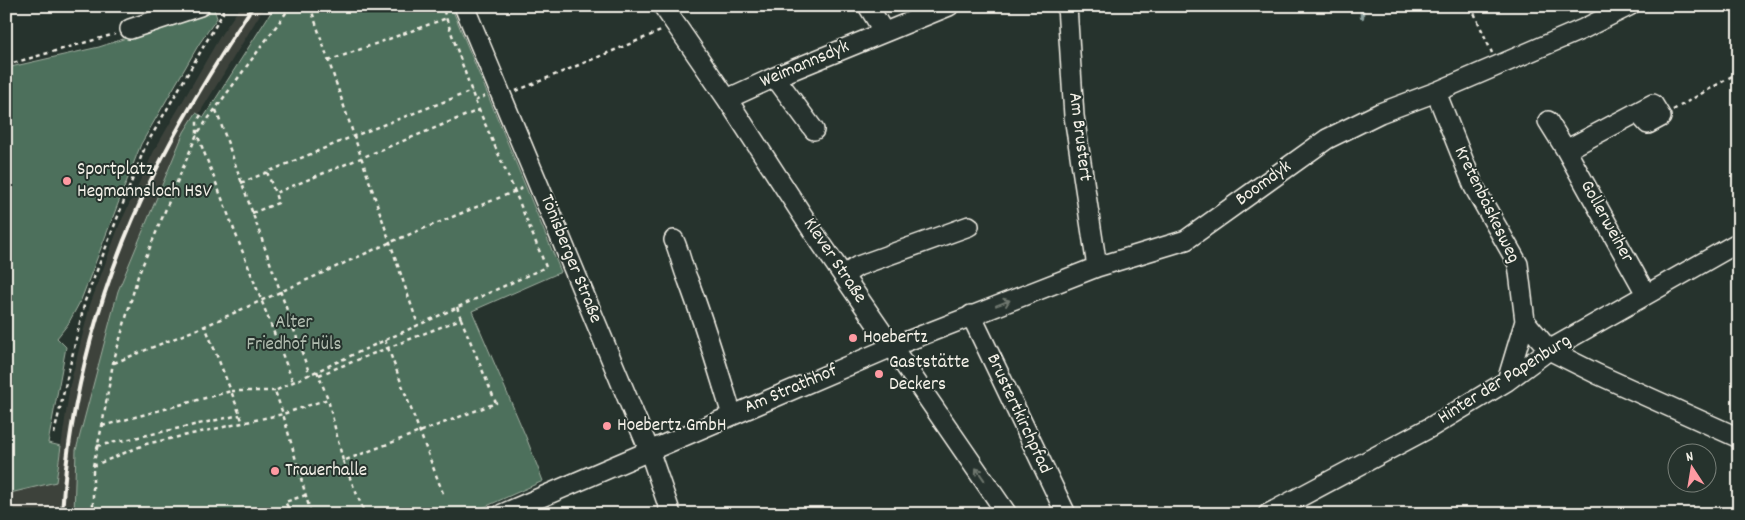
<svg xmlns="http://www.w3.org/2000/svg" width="1745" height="520" font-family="Dekko,sans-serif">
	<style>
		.built { fill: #3c423b }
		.green { fill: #4e705b; stroke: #a1b0a2 }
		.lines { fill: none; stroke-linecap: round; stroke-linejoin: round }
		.stream { stroke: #8a9f9c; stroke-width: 4.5 }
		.minor-casing { stroke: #f4f1e8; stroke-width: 22 }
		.path { stroke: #f4f1e8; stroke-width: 2.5; stroke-dasharray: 4 4; stroke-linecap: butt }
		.minor { stroke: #26332d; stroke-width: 19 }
		.rail { stroke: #f4f1e8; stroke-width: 4 }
		.oneway { stroke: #6e766e }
		.poi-dot { fill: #ff9aa2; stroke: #26332d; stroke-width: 2 }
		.labels { text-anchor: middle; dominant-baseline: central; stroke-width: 4; stroke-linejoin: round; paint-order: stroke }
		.street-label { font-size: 19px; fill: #f4f1e8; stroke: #26332d }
		.poi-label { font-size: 19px; fill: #f4f1e8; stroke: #26332d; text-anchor: start }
		.park-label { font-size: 19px; fill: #b2bdb0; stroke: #26332d }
	</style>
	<rect width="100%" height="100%" fill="#26332d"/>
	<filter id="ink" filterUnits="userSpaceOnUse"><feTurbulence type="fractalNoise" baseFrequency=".02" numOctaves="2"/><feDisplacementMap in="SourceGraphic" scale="10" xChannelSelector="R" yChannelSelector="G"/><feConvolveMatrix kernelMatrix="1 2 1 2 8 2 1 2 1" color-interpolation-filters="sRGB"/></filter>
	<g filter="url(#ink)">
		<path class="built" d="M241,6H265L199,114L196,113L184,132L118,291L76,450L74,514H6V494L56,482L70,385L90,305L119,226L154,151L222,33Z"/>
		<path class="green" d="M275,6H451L561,272L472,311L526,437L543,481L469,514H74L76,450L118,291L184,132L196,113L204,117Z
			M214,9L217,18L199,44L141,144L81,300L68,324L57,338L66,347L48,443L61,446L56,482L6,494V68L99,47Z"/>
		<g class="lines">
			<path class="stream" d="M1362,6V17"/>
			<g class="minor-casing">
				<path id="minor" d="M464,6L649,450L671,514
					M663,6L727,99L814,233L1007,514
					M868,6L884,32
					M1067,6L1074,116L1097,267
					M130,29L200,6
					M775,77L814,130
					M1436,92L1474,187L1518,264L1525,321L1507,381
					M727,99L775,77L949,6
					M1548,121L1566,150L1646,294
					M1566,150L1653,104L1661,117L1648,124L1638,113
					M674,240C680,253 682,267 688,280C705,325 718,370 732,415
					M844,275L858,266L969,226
					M971,315L1066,514
					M1525,321L1549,350L1597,374L1739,438
					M502,514L892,347L1097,267L1186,240L1327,139L1380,113L1436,92L1583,29L1629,6
					M1268,514L1431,427L1507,381L1549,350L1739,242"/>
			</g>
			<path class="path" d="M310,6L418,325
				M1471,6L1492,53
				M328,61L447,18
				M6,65L115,34
				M516,91L661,31
				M475,101L485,96
				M216,110L310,375
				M1673,110L1739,72
				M201,115L197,121V134L293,382
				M267,172L275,193
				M241,183L354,136L472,91
				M252,213L278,203L275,193L479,110
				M457,307L461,319
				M385,340L444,496
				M114,363L205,326
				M317,371L328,399L283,414L275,391L293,382L546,267L515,192L475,101L442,6
				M319,375L461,319L496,403L343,461L328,399
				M275,391H231L205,326L391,242L523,188
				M102,426L231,391L243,423
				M54,434L85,301L145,147L223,13L222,6
				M97,446L240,415
				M343,461L365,514
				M93,466L146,444L283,414L311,514
				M93,514V466L102,426L113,363L138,276L197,134L291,6
				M281,514L289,509
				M292,514L285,502L306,495"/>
			<use href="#minor" class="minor"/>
			<path class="rail" d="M62,514C69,397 101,280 153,176C182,117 217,61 253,6"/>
		</g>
		<defs><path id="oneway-shaft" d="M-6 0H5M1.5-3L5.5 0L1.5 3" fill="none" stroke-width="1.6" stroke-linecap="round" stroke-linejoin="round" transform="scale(1.25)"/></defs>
		<g class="oneway">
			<use href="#oneway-shaft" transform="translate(1003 303) rotate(-21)"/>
			<use href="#oneway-shaft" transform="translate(980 474) rotate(-125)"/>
		</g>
	</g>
	<g class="poi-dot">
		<circle cx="67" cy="181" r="5"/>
		<circle cx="853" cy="338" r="5"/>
		<circle cx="879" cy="374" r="5"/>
		<circle cx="607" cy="426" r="5"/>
		<circle cx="275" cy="471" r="5"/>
	</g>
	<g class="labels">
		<g class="street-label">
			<text transform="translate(805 65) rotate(-23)">Weimannsdyk</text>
			<text transform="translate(1079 137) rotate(83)">Am Brustert</text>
			<text transform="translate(1264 184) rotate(-36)">Boomdyk</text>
			<text transform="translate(1486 205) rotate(64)">Kretenbäskesweg</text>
			<text transform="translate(1606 222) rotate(61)">Gollerweiher</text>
			<text transform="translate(570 259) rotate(68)">Tönisberger Straße</text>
			<text transform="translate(834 261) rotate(56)">Klever Straße</text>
			<text transform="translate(1505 380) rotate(-32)">Hinter der Papenburg</text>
			<text transform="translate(791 390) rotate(-23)">Am Strathhof</text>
			<text transform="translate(1018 414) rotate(65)">Brustertkirchpfad</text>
		</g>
		<g class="poi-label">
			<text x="77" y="170">Sportplatz<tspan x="77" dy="22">Hegmannsloch HSV</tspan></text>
			<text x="863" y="338">Hoebertz</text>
			<text x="889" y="363">Gaststätte<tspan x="889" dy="22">Deckers</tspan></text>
			<text x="617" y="426">Hoebertz GmbH</text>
			<text x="285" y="471">Trauerhalle</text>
		</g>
		<g class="park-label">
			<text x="294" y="323">Alter<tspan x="294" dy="22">Friedhof Hüls</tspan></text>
		</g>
	</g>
	<rect width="1745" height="520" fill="none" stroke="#26332d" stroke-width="25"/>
	<rect x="12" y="12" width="1720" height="495" fill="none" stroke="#f4f1e8" stroke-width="2" filter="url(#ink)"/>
	<g transform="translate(1692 468) rotate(348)"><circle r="24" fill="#26332d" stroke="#787f78"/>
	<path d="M0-4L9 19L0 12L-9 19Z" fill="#ff9aa2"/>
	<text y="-8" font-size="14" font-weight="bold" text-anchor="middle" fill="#f4f1e8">N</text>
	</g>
</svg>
